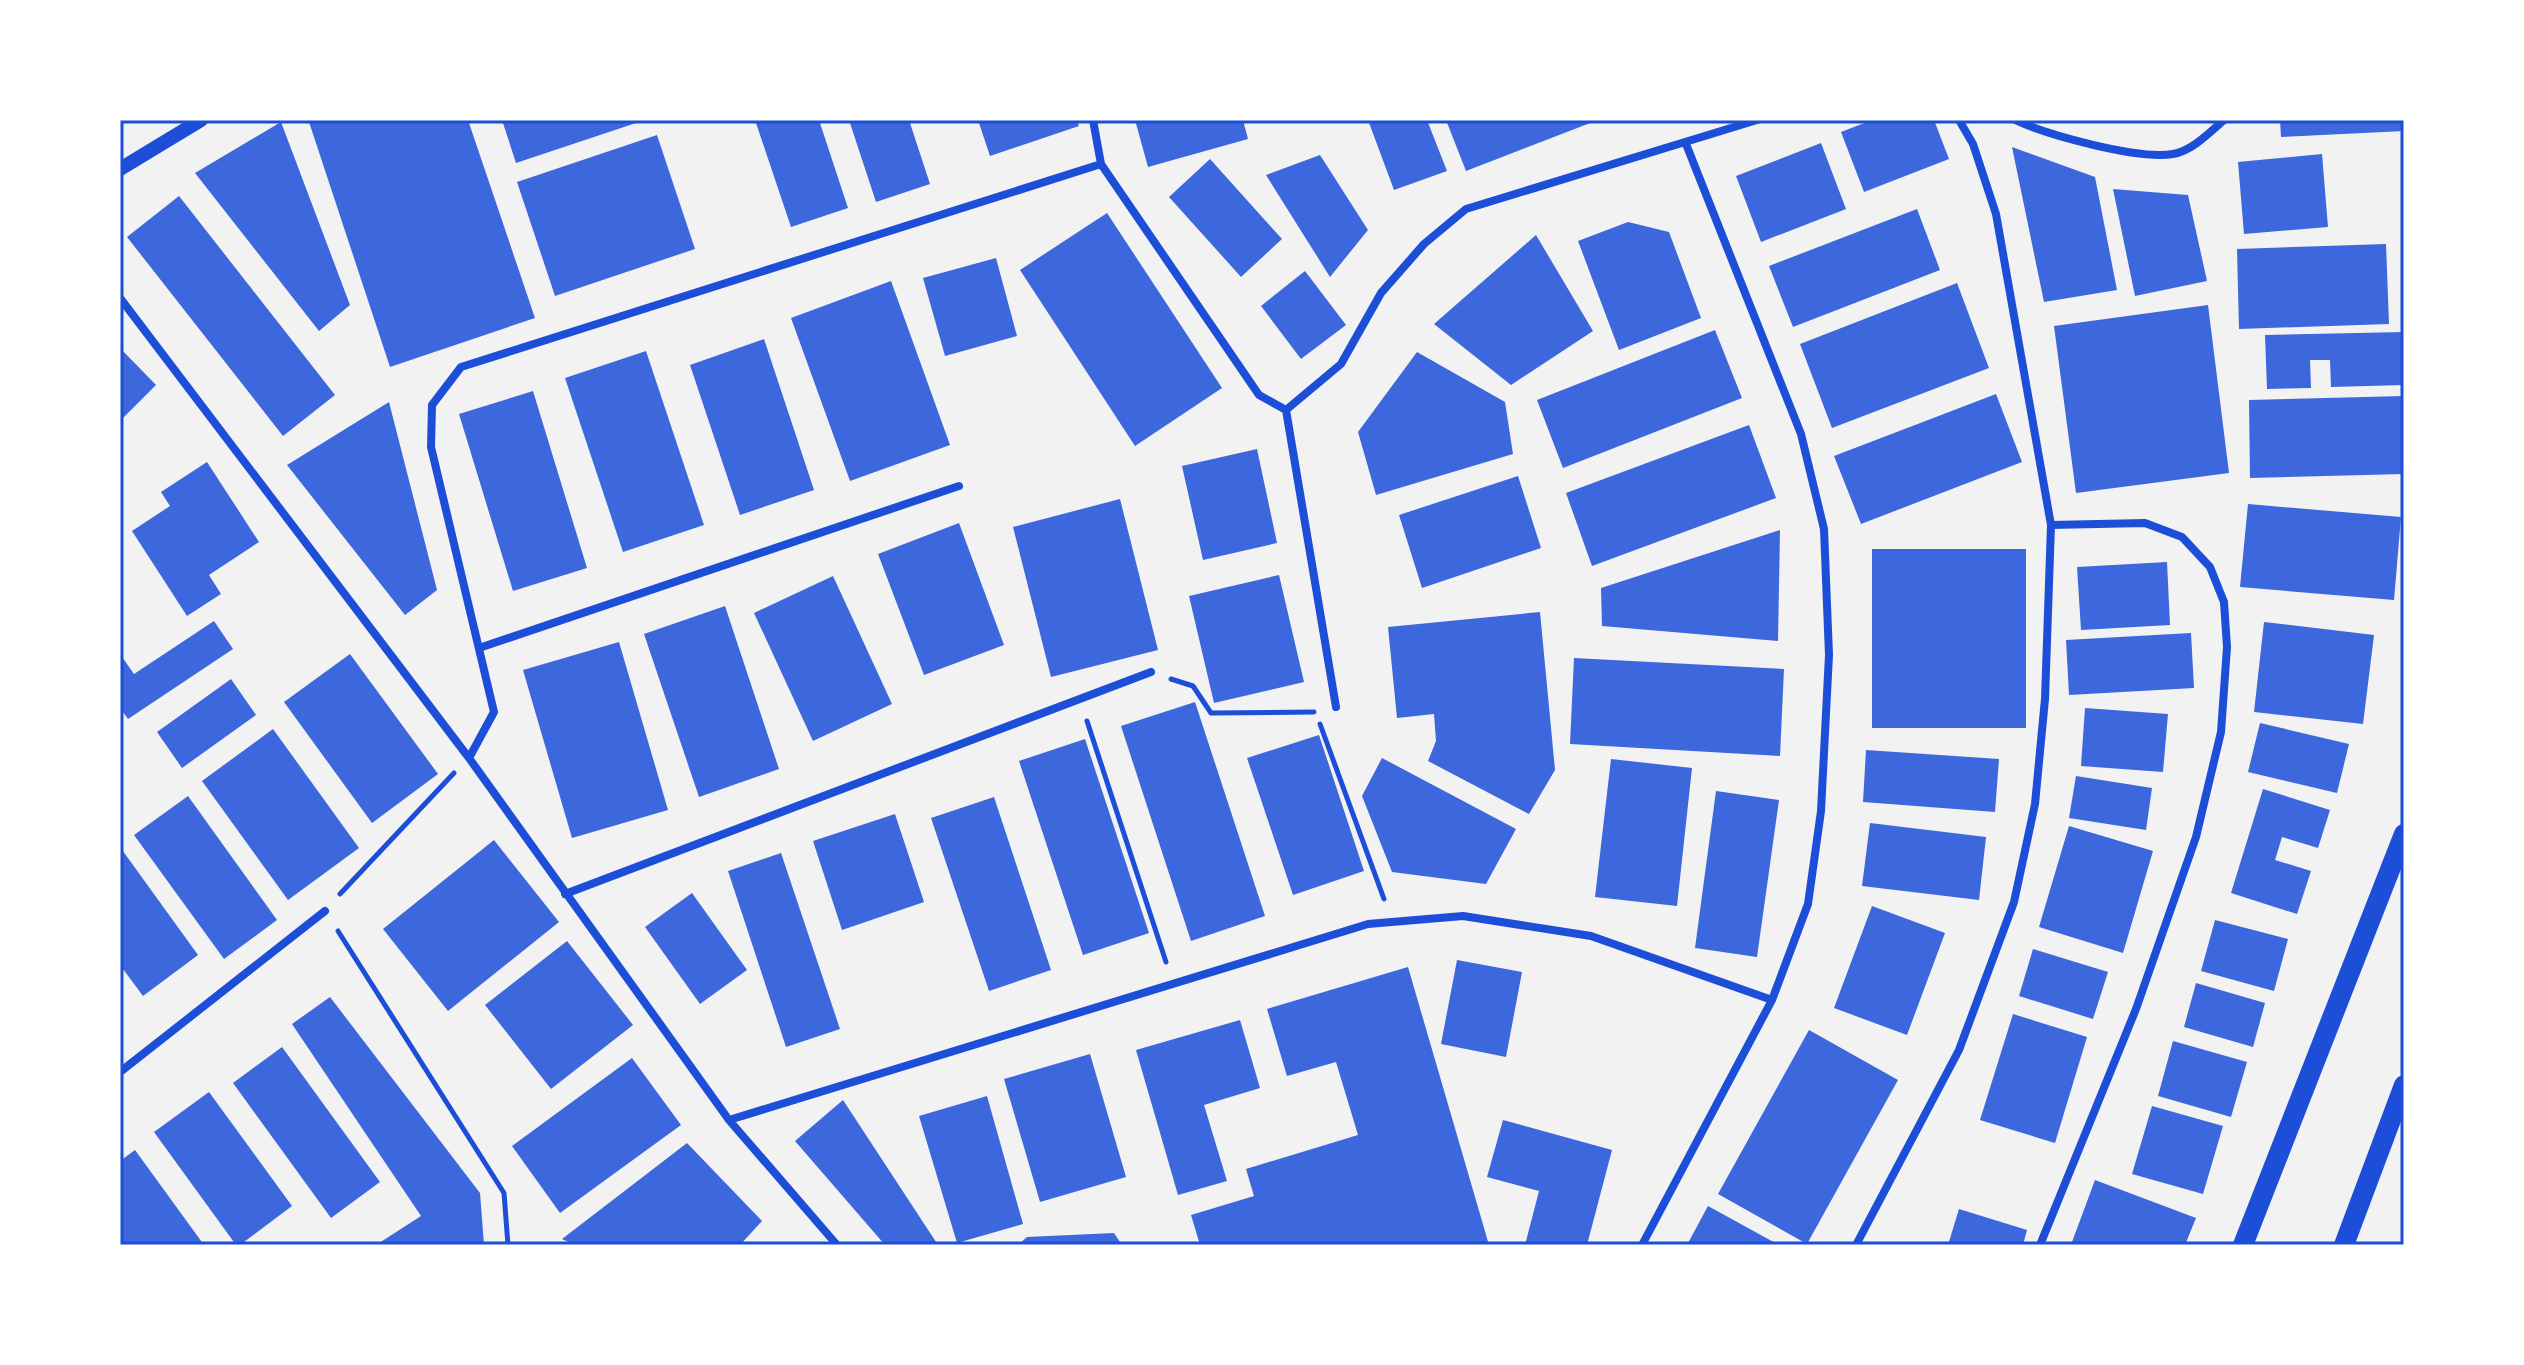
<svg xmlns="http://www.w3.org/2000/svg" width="2524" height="1365" font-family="'Open Sans',sans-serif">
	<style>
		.building { fill: #3d67dc }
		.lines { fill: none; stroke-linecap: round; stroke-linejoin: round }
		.path { stroke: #1d4ed8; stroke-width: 5 }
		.minor { stroke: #1d4ed8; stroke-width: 8 }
		.tertiary { stroke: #1d4ed8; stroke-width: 14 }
		.primary { stroke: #1d4ed8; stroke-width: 20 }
		.neatline { fill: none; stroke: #1d4ed8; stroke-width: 3 }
	</style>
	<rect width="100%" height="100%" fill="#f2f2f2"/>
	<path class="building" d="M314,120H468L535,318L390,367L309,122Z
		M502,120H642V121L516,163Z
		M755,120H819L848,208L791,227Z
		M849,120H909L930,184L876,202Z
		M978,120H1077L1079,126L990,156Z
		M1135,120H1243L1248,139L1148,167Z
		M1368,120H1427L1447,171L1394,190Z
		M1446,120H1598L1466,171Z
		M1872,120H1934L1949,159L1864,192L1841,132Z
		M2280,120H2403L2404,131L2281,137Z
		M281,122L350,305L319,331L195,173Z
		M657,135L695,249L555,296L517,182Z
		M1821,143L1846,209L1761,242L1736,176Z
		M2012,147L2095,177L2117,290L2044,302Z
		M2322,154L2328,227L2244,234L2238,162Z
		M1320,155L1368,230L1330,277L1266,175Z
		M1210,159L1282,239L1241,277L1169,197Z
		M2113,189L2188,195L2207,281L2135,296Z
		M179,196L335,395L283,436L127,237Z
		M1917,209L1940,270L1793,327L1769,266Z
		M1107,213L1222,388L1135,446L1020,270Z
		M1628,222L1669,232L1701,318L1619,350L1578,241Z
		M1536,235L1593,331L1511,385L1434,324Z
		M2386,244L2389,324L2239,329L2237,249Z
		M996,258L1017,336L945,356L923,278Z
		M1305,271L1346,325L1301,359L1261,306Z
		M891,281L950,445L850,481L791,318Z
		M1957,283L1989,368L1832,428L1800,344Z
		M2208,305L2229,473L2076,493L2054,326Z
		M1715,330L1742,398L1563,468L1537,400Z
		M2404,332V385L2331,387L2330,360H2310L2311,388L2267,389L2265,335Z
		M764,339L814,490L740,515L690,365Z
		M120,348L156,385L120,421Z
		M646,351L704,525L623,552L565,378Z
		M1417,352L1505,402L1513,454L1376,495L1358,432Z
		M533,391L587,568L513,591L459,414Z
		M1996,394L2022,462L1861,524L1834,456Z
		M2404,396V474L2250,478L2249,400Z
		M389,402L437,590L405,615L287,465Z
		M1749,425L1776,498L1592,566L1566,493Z
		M1257,449L1277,543L1203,560L1182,466Z
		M207,462L259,542L209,575L221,594L187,616L132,531L170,506L161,492Z
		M1518,476L1541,548L1422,588L1399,515Z
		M1120,499L1158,650L1051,677L1013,527Z
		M2248,504L2401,517L2394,600L2240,587Z
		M959,523L1004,645L924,675L878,554Z
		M1780,530L1778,641L1602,626L1601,588Z
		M1872,549H2026V728H1872Z
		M2167,562L2170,625L2081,630L2077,567Z
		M1279,575L1304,682L1214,703L1189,596Z
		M833,576L892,704L813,741L754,613Z
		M725,606L779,769L699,797L644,634Z
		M1540,612L1555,770L1529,814L1428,761L1436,741L1434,714L1397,718L1388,627Z
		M214,621L233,649L128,719L120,708V654L134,674Z
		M2264,622L2374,635L2363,724L2254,712Z
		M2191,633L2194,688L2069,695L2066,640Z
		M619,642L668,810L572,838L523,670Z
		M350,654L438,774L372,823L284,702Z
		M1574,658L1784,669L1780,756L1570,744Z
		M231,679L256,715L182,768L157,732Z
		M1195,702L1265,916L1191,941L1121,726Z
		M2085,708L2168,714L2163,772L2081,766Z
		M2260,723L2349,744L2337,793L2248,772Z
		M273,729L359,848L288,900L202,781Z
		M1319,735L1364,871L1293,895L1247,758Z
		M1085,739L1149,933L1083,955L1019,761Z
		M1866,750L1999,759L1995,812L1863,802Z
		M1382,758L1516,829L1486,884L1392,872L1362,796Z
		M1611,759L1692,768L1677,906L1595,897Z
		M2076,776L2152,788L2146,830L2069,818Z
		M2263,789L2330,810L2318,848L2282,837L2275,860L2311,871L2297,914L2231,893Z
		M1716,791L1779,800L1757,957L1695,948Z
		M188,796L277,920L224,959L134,835Z
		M994,797L1051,970L989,991L931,818Z
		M895,814L924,902L842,930L813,841Z
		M1870,823L1986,837L1979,900L1862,886Z
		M2069,826L2153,851L2123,953L2039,927Z
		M494,840L559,922L448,1011L383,929Z
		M120,847L198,955L143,996L120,965Z
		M781,853L840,1029L786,1047L728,871Z
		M692,893L747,970L700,1004L645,927Z
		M1872,906L1945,933L1907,1035L1834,1008Z
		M2215,920L2288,939L2274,991L2201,971Z
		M567,941L633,1025L551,1089L485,1005Z
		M2033,949L2108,972L2093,1019L2019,996Z
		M1457,960L1522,972L1506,1057L1441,1044Z
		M1408,967L1489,1245H1200L1191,1215L1254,1196L1246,1169L1358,1135L1336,1062L1287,1076L1267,1009Z
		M2196,983L2265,1003L2253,1047L2184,1027Z
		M330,997L480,1193L484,1245H376L421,1216L292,1024Z
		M2013,1014L2087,1037L2055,1143L1980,1120Z
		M1240,1020L1260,1088L1204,1105L1227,1181L1178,1195L1136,1050Z
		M1809,1030L1898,1080L1807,1244L1718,1194Z
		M2173,1041L2247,1062L2231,1117L2158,1096Z
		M282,1047L380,1182L331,1218L233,1083Z
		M1090,1054L1126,1177L1040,1202L1004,1079Z
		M632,1058L681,1125L560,1213L512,1146Z
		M209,1092L292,1206L240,1245H236L154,1132Z
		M987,1096L1023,1224L957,1243L919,1116Z
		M843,1100L938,1245H885L795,1141Z
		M2152,1106L2223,1126L2203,1194L2132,1174Z
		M1503,1120L1612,1150L1587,1245H1525L1539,1191L1487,1177Z
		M687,1143L762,1221L740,1245H575L562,1239Z
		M135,1150L204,1245H120V1161Z
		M2095,1180L2196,1218L2185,1245H2081L2072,1242Z
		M1708,1206L1779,1245H1687Z
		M1959,1209L2027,1230L2023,1245H1948Z
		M1114,1233L1122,1245H1018L1027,1237Z"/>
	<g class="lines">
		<path class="path" d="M1171,679L1193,686L1211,713L1314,712
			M1087,721L1166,962
			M1320,724L1384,899
			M340,894L454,773
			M338,931L504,1193L508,1245"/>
		<path class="minor" d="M2015,120C2047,135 2138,160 2173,154C2192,151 2210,132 2224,120
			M1101,164L1259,395L1286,410
			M120,298L469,758L729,1120L837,1245
			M1286,410L1341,364L1381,293L1424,244L1466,209L1757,120
			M1286,410L1336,707
			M479,648L959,486
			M469,758L494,712L431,447L432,405L461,367L1101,164L1093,120
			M565,894L1151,672
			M120,1072L325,911
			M729,1120L1368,924L1463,916L1591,936L1772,1000
			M1642,1245L1772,1000L1808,904L1821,811L1829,655L1824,529L1801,434L1686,144
			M1856,1245L1959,1050L2014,902L2035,804L2045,699L2051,525L1996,214L1973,144L1959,120
			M2040,1245L2136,1009L2196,837L2221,732L2227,647L2224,602L2210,567L2182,537L2145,523L2051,525"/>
		<path class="tertiary" d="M120,169L201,120"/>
		<path class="primary" d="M2243,1245L2404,834
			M2344,1245L2404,1085"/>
	</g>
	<rect width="2524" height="1365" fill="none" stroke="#ffffff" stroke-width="244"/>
	<rect x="122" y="122" width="2280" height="1121" class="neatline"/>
</svg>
